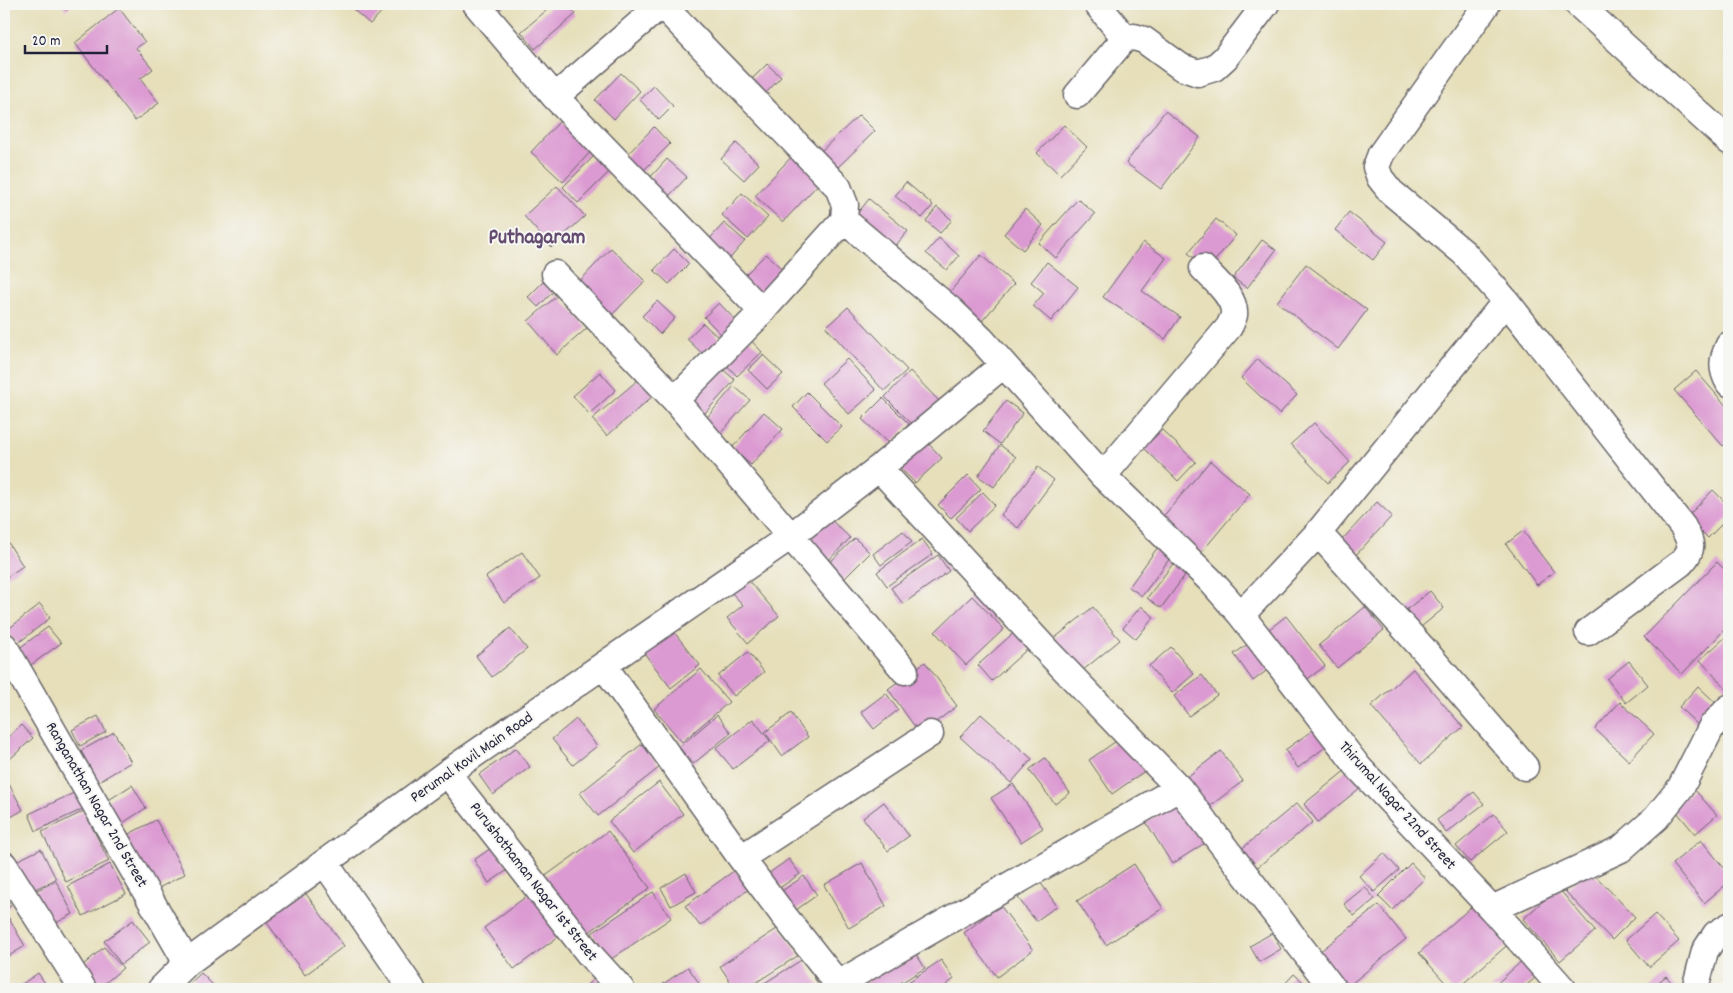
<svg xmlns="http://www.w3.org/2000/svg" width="1733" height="993" font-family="Dekko,sans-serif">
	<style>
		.building { fill: #db9ad1 }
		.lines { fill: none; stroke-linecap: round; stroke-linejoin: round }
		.street-casing { stroke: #676467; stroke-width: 29 }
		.street { stroke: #fff; stroke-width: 26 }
		.labels { text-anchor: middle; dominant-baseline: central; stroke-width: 4; stroke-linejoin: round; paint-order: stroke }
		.street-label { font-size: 16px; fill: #22223b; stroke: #f6f6f2 }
		.district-label { font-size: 21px; font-weight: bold; fill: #634c70; stroke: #f6f6f2 }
	</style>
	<rect width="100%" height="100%" fill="#f6f6f2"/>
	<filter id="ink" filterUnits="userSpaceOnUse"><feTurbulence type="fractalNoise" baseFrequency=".02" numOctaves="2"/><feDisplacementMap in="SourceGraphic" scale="10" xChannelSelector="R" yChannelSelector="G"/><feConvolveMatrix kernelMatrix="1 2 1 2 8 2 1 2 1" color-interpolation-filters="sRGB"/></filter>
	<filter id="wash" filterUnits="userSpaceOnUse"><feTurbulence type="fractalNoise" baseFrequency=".0096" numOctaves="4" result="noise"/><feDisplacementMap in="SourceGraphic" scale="20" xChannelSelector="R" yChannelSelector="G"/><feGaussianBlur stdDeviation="1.12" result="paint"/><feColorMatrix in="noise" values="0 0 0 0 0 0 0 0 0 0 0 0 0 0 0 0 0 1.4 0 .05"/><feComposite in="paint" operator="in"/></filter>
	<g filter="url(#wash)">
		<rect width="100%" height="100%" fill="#e6dfba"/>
		<g id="blocks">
			<path class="building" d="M62,4H75L66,10Z
				M347,4H383L386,7L370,24Z
				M486,4H506L495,14Z
				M554,4H567L576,14L535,49L521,32Z
				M119,8L145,42L136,48L153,69L140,79L159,103L135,121L75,43Z
				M767,64L781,77L765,94L751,80Z
				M621,73L640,91L614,119L595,100Z
				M654,86L673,106L659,120L640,100Z
				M1165,111L1200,137L1161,189L1126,163Z
				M859,115L875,131L836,169L820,152Z
				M560,121L592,150L563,182L531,152Z
				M1064,125L1087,147L1060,175L1037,153Z
				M654,127L670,144L635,179L619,163Z
				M736,143L759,164L744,180L721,159Z
				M597,153L613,168L578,203L563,187Z
				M794,154L822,180L783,222L755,196Z
				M667,159L687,177L666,199L647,181Z
				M906,182L933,205L922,218L895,196Z
				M557,186L585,216L551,247L524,216Z
				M742,193L768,217L748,239L722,215Z
				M869,199L908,231L891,251L853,219Z
				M1078,199L1095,214L1056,258L1039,243Z
				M937,207L952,220L940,233L926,221Z
				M1025,209L1043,225L1023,250L1004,234Z
				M1349,212L1387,242L1373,260L1335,230Z
				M1216,219L1236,235L1208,269L1188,253Z
				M724,223L745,241L726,263L705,244Z
				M939,238L959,256L947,270L926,253Z
				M1262,240L1276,250L1247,288L1233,278Z
				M1143,242L1166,258L1142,291L1180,317L1165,339L1103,297Z
				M611,248L645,281L609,318L576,285Z
				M674,249L689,264L669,284L654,270Z
				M766,254L786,273L759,299L740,280Z
				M981,255L1014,284L982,321L949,293Z
				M1047,262L1078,287L1051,321L1033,306L1044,293L1031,282Z
				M1306,264L1367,310L1338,349L1277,302Z
				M543,282L553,292L538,307L528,297Z
				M558,295L587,328L557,355L528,321Z
				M657,301L675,318L660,334L642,316Z
				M719,303L743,328L729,342L704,317Z
				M848,307L907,370L884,391L826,327Z
				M703,323L725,344L709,360L687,339Z
				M745,334L762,352L737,376L720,358Z
				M763,355L783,374L767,389L748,370Z
				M847,359L876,390L849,414L821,383Z
				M1258,359L1297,395L1279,414L1241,378Z
				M720,367L735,380L704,414L690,401Z
				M910,371L940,402L915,427L885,397Z
				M1696,371L1729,409V440L1723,446L1674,390Z
				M600,372L616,390L589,414L573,396Z
				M639,379L654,395L607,436L592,419Z
				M734,386L750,400L719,435L704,421Z
				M807,392L842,427L827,441L793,407Z
				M883,398L909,424L890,445L862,419Z
				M1006,401L1023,413L1000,444L983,431Z
				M764,412L783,429L751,465L732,448Z
				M1314,423L1350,462L1328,483L1291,444Z
				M1162,430L1196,462L1178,481L1144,448Z
				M926,441L942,458L915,483L899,467Z
				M1000,445L1016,457L994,487L978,476Z
				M1210,461L1250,494L1201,553L1161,519Z
				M1038,467L1054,480L1018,528L1001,515Z
				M968,475L981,489L951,518L938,505Z
				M1713,490L1729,506V517L1708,538L1687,517Z
				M983,492L995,505L968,531L956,518Z
				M1377,502L1392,516L1354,557L1339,543Z
				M826,515L850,538L826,563L802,541Z
				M903,531L912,542L881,565L873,554Z
				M1523,531L1554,572L1537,585L1506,544Z
				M4,536L23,566L4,579Z
				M855,538L870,553L841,582L826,566Z
				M922,539L933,554L887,586L877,572Z
				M1160,544L1173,554L1142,596L1129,587Z
				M522,552L540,578L504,603L486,577Z
				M938,555L949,571L903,604L891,588Z
				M1175,561L1188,571L1161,608L1147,598Z
				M1717,562L1729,574V625L1682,674L1644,637Z
				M748,580L779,616L748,643L727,618L743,605L732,593Z
				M1430,591L1444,608L1415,632L1401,614Z
				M972,596L1004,629L966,665L935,632Z
				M40,604L50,618L17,644L6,631Z
				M1141,606L1154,617L1136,639L1123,628Z
				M1093,607L1120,640L1077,675L1050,642Z
				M1365,607L1384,630L1337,668L1319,645Z
				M1286,616L1325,666L1301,684L1263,634Z
				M48,627L61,643L31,665L18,649Z
				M670,627L700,665L671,688L641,649Z
				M1020,627L1034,643L992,681L978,665Z
				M510,628L527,649L492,677L476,656Z
				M1729,634V692L1700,660Z
				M1255,639L1274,665L1253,681L1234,654Z
				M1171,647L1194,674L1172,693L1149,666Z
				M748,652L764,672L734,696L718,676Z
				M1629,661L1648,685L1626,703L1607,679Z
				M925,662L957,706L920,734L888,689Z
				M701,669L729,702L682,742L654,709Z
				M1413,669L1463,727L1421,764L1371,706Z
				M1202,675L1217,695L1189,716L1174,696Z
				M1698,686L1719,706L1700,727L1679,707Z
				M886,693L898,710L874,729L861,712Z
				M1620,702L1654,734L1629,761L1595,729Z
				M791,713L808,737L782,756L765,732Z
				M981,714L1032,759L1011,783L960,737Z
				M717,715L731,733L693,764L679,747Z
				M98,716L106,732L80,746L72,730Z
				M576,719L597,746L573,765L552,739Z
				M753,719L770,741L733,769L716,748Z
				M21,725L33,738L10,759L4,752V741Z
				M1320,725L1332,742L1298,768L1285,750Z
				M114,732L131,762L98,782L81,751Z
				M1122,737L1145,771L1112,794L1089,760Z
				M642,744L660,767L598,816L580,793Z
				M516,748L530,767L493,795L479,775Z
				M1221,751L1243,781L1206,809L1183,780Z
				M1045,758L1070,793L1055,804L1029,770Z
				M1352,765L1366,783L1318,822L1304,804Z
				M659,782L683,814L633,853L609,821Z
				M9,784L23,810L4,821V787Z
				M1013,784L1043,828L1021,842L991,798Z
				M132,785L146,808L118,826L104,803Z
				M1693,788L1717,815L1695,834L1672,806Z
				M78,791L85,808L36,831L29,814Z
				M1474,792L1484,804L1446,833L1437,820Z
				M1182,799L1208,841L1172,864L1146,822Z
				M884,802L909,836L888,851L863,818Z
				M1297,803L1313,822L1254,870L1239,851Z
				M84,811L109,861L66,882L42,832Z
				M1494,814L1508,831L1470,862L1456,846Z
				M156,820L185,874L153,891L125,836Z
				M608,831L650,888L581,938L540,880Z
				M1701,840L1729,874V882L1704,903L1672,864Z
				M494,846L509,869L489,883L474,860Z
				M41,849L56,879L29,892L14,862Z
				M1384,853L1399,870L1374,892L1359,876Z
				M789,859L800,874L775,891L765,876Z
				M862,863L886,906L849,928L824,885Z
				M1411,863L1425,878L1392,910L1378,896Z
				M110,864L126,894L83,916L68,886Z
				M1134,864L1163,908L1106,945L1077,901Z
				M1588,868L1635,917L1612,940L1565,891Z
				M735,870L749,889L700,926L685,906Z
				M686,873L696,892L671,906L661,888Z
				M804,876L817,895L792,913L779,893Z
				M56,881L73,914L48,927L31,893Z
				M1040,882L1057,906L1036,921L1018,898Z
				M301,887L344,946L305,975L262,916Z
				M1365,887L1375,899L1354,916L1344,904Z
				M1558,888L1595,931L1560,961L1523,919Z
				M536,889L566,931L514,969L484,928Z
				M653,892L671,918L610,960L592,933Z
				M4,893L11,906L4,910Z
				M1478,901L1513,940L1457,989H1451L1419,953Z
				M1000,905L1033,950L997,977L964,933Z
				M1379,905L1406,939L1346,988L1318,953Z
				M1655,914L1679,941L1649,967L1626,940Z
				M8,917L25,946L4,959V920Z
				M133,920L150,942L121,964L104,941Z
				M780,927L799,955L746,989H735L720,966Z
				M1272,933L1281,949L1259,962L1250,946Z
				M104,947L123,968L98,989H89L74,973Z
				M914,951L925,968L891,989H863L861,985Z
				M1526,957L1541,973L1522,989H1491Z
				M803,959L821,989H755Z
				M941,960L954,979L941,989H898Z
				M688,967L699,983L690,989H656Z
				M38,973L49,989H15Z
				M201,973L217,989H184Z
				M1294,974L1311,989H1280Z
				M1666,976L1677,989H1650Z
				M596,977L607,989H582Z"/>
		</g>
	</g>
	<g filter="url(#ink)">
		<use href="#blocks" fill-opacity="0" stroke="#676467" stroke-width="1"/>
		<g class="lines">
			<g class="street-casing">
				<path id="street" d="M476,4L555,97L662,4
					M661,4L838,187L845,205L844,220L754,320L675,400
					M1097,4L1125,38
					M1487,4L1381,154L1376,167L1380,178L1391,192L1464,253L1506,301L1683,527C1691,543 1695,548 1681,563L1588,632
					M1578,4L1729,141
					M1077,95L1125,38L1134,37L1144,40L1181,67L1198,73L1214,68L1225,58L1266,4
					M555,97L762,311
					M844,220L952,311L981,339L1103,476L1210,580L1241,615L1359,768L1492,909L1563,989
					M555,274L675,400L905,671
					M1506,301L1318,533L1425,651L1525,767
					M1729,345C1722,359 1721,369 1729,383
					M879,468L1048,652L1179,788L1333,989
					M1103,476L1229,327C1231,323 1233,319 1234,315C1236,297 1214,280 1203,268
					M1241,615L1318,533
					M4,646L187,963
					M604,666L741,858L785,917L842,989
					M447,773L590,955L621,989
					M741,858L930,734
					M325,863L412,989
					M4,865L83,989
					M1492,909L1621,849L1656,818L1681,787L1712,726L1729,708
					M838,984L1179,788
					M161,989L187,963L447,773L791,536L879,468L1003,365
					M1695,989L1705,951L1716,934L1729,926"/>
			</g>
			<use href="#street" class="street"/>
		</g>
	</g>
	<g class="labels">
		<g class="street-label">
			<text transform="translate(472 758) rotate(-35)">Perumal Kovil Main Road</text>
			<text transform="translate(96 805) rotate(60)">Ranganathan Nagar 2nd Street</text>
			<text transform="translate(1397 806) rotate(48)">Thirumal Nagar 22nd Street</text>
			<text transform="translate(533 882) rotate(52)">Purushothaman Nagar 1st Street</text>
		</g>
		<g class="district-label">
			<text x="537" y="239">Puthagaram</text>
		</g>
	</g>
	<rect width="1733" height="993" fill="none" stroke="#f6f6f2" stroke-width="20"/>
	<path d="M25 45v8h82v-8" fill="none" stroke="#22223b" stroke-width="2.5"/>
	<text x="32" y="45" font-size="15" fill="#22223b" stroke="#f6f6f2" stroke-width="4" paint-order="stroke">20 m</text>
</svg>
